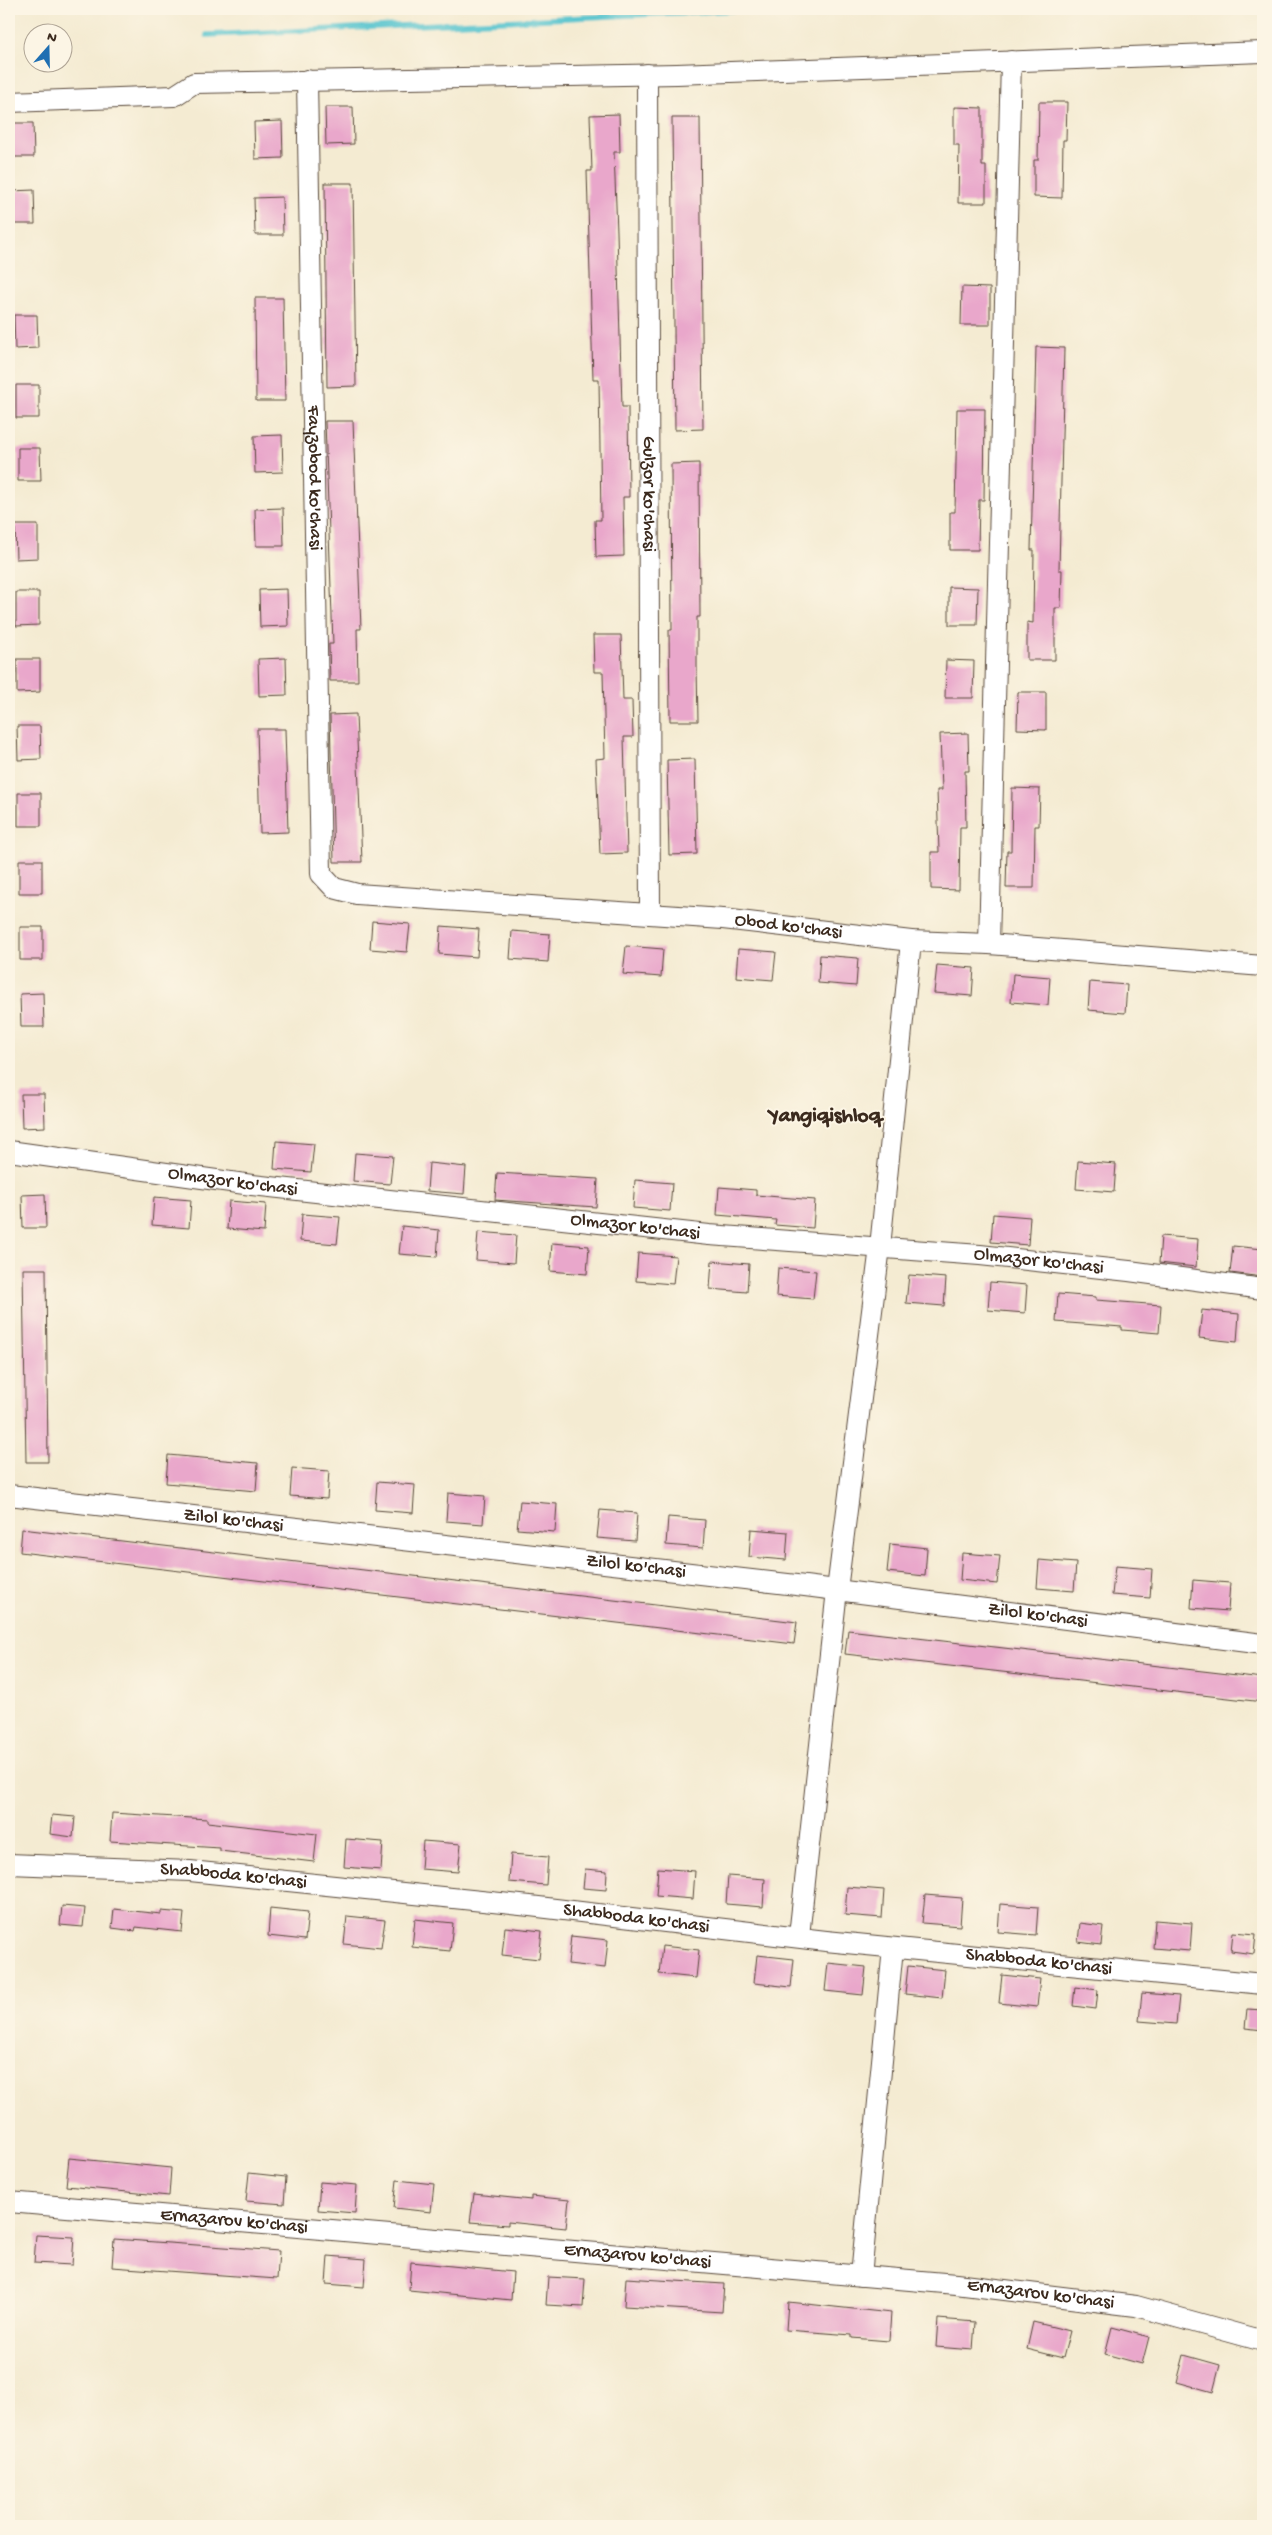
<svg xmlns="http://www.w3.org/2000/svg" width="1272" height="2535" font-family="'Gochi Hand',sans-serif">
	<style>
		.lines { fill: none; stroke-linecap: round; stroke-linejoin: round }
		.stream { stroke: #58c5cf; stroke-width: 5.5 }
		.building { fill: #e9a7cb }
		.street-casing { stroke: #574739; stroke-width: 22 }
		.street { stroke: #fff; stroke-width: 20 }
		.labels { text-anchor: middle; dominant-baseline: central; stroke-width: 4; stroke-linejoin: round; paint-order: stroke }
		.street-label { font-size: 19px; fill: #3b2a1e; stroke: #fcf5e5 }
		.quarter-label { font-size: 21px; font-weight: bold; fill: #3b2a1e; stroke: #fcf5e5 }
	</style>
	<rect width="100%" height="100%" fill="#fcf5e5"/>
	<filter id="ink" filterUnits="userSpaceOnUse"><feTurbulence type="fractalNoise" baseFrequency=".02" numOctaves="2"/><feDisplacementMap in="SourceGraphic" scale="10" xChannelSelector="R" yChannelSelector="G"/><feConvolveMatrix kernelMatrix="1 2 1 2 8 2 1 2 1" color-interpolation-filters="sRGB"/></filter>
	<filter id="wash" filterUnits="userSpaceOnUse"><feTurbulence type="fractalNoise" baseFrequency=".0096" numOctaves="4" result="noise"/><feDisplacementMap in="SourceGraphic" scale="20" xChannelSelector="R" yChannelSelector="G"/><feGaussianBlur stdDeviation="1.12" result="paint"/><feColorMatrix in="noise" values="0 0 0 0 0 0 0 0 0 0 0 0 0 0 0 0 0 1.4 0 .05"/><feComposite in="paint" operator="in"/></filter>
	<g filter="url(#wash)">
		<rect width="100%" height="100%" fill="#f4ebd2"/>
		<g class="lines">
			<path class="stream" d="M207,35L758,9"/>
		</g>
		<g id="blocks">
			<path class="building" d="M1039,102H1067L1066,140H1063L1062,198L1034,197V160H1038Z
				M325,107H353L354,144L326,145Z
				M954,107L982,108V166H986V203H958L959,145H954Z
				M619,114L620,152H614L617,232L622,407H628L629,497H623L624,556L596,557L595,520H601L599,379H593L587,171H592L590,115Z
				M672,118H700L703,429L675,430Z
				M282,121L283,158L255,159L254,122Z
				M11,123H33L34,157H11Z
				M325,183H353L356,386L327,387Z
				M34,190L35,224H12L11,191Z
				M282,197L283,235H255L254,198Z
				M962,287L990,288V325H961Z
				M255,298H283L285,401H256Z
				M14,315H37L38,348L15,349Z
				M1036,347L1064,348L1059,570H1062L1061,608H1055V660H1027V622L1033,623L1034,550H1031Z
				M16,385H39V418H16Z
				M957,409H985L984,500H979L978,550H950V512H955Z
				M325,421H353L361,629H357L358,681H330L329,644H333Z
				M282,435L283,472L255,473L254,436Z
				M18,448H40L41,481H18Z
				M699,463L700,617H697V666L698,721H670L669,630H672L671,464Z
				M283,508L284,546H256L255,509Z
				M15,525H38V558L16,559Z
				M949,587L978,588L977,625H949Z
				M287,589L288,626L260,627L259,590Z
				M16,592H39V625L16,626Z
				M593,635H621L623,700H632L633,737H624L627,853L600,854L596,759L605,758L603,672H594Z
				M286,658L287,695L259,696L258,659Z
				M17,659H40V692L17,693Z
				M946,660L974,661L973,698H945Z
				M1018,692H1046V730L1017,729Z
				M356,714L362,862H334L330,715Z
				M17,726H40L41,759L18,760Z
				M257,729H285L288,832L260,833Z
				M968,733L969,771H965L966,827H960L959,890L931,889V852H939L937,790H942L940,734Z
				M695,759L697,854L669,855L667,760Z
				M1012,788L1040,789L1039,826H1035L1034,888H1006L1007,851H1011Z
				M18,793H41V826H18Z
				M19,860H42V893H19Z
				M372,921L410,924L407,952L370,949Z
				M441,926L479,929L477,957L439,954Z
				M20,927H43V960H20Z
				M512,931L550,934L548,962L510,959Z
				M626,946L663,949L661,977L623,974Z
				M738,949L776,952L773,980L736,977Z
				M820,955L858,958L856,986L818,983Z
				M937,965L974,968L972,996L934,993Z
				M1013,974L1050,977L1048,1005L1011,1002Z
				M1090,982L1127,985L1125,1013L1088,1010Z
				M43,993L44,1027H21L20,994Z
				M21,1094H44L45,1127L22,1128Z
				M276,1141L314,1144L311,1172L274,1169Z
				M355,1153L393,1156L390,1184L353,1181Z
				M1078,1161L1116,1164L1114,1192L1076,1189Z
				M429,1163L466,1167L464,1194L427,1191Z
				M497,1173L598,1179L596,1207L495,1200Z
				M635,1180L672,1183L670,1211L633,1208Z
				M719,1187L756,1190V1195L815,1200L813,1228L775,1225L776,1220L717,1215Z
				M45,1194L46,1228H23L22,1195Z
				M154,1197L191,1200L189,1228L152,1225Z
				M229,1201L266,1204L264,1232L227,1229Z
				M302,1214L340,1217L337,1244L300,1241Z
				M993,1214L1030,1217L1028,1245L991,1242Z
				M402,1226L439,1230L437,1257L399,1254Z
				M478,1232L516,1235L514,1263L476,1260Z
				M1161,1236L1198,1239L1196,1267L1159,1263Z
				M552,1243L589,1246L587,1274L550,1271Z
				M1233,1246L1263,1249V1277L1230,1273Z
				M638,1253L676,1256L673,1284L636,1281Z
				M712,1261L749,1264L747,1292L710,1289Z
				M778,1268L816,1271L813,1299L776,1296Z
				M23,1269H46L48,1462H26Z
				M909,1275L946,1278L944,1306L906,1303Z
				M990,1282L1027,1285L1025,1313L988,1310Z
				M1058,1294L1096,1297V1300L1161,1305L1159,1333L1122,1330V1327L1056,1322Z
				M1202,1310L1239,1314L1237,1342L1199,1338Z
				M168,1455L258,1463L256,1491L166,1483Z
				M292,1468L329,1471L327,1499L290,1496Z
				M377,1482L415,1485L413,1513L375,1510Z
				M448,1493L485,1496L483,1524L446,1521Z
				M520,1501L557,1504L555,1532L517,1529Z
				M600,1510L637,1513L635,1541L597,1538Z
				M668,1517L705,1520L703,1548L666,1545Z
				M22,1529L797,1622L794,1644L20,1552Z
				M751,1529L788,1532L786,1560L749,1557Z
				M890,1544L927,1548L925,1576L887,1572Z
				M962,1553L1000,1556L997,1584L960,1580Z
				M1039,1560L1076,1563L1074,1591L1037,1588Z
				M1115,1566L1152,1569L1150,1598L1112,1595Z
				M1193,1580L1230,1583L1228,1611L1191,1608Z
				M848,1630L1263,1678V1702L845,1654Z
				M112,1813L207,1819V1822L317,1834L314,1862L220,1851V1848L110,1841Z
				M52,1815L75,1817L73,1837L50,1834Z
				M346,1839L383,1842L381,1870L344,1867Z
				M423,1841L461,1844L458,1872L421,1869Z
				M511,1854L548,1857L546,1885L509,1882Z
				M658,1868L695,1871L693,1899L656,1896Z
				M585,1869L607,1871L606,1890L583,1888Z
				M728,1876L765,1879L763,1907L726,1904Z
				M847,1887L884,1890L882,1918L845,1915Z
				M925,1895L962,1898L960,1926L922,1923Z
				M1000,1904L1038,1907L1036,1935L998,1932Z
				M62,1906L85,1908L83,1927L60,1925Z
				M270,1908L308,1912L305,1940L268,1936Z
				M114,1909L161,1914V1911L184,1913L182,1932L136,1927L135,1931L112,1928Z
				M347,1916L385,1920L381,1948L344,1944Z
				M415,1919L453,1923L450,1951L412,1947Z
				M1155,1920L1192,1923L1190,1951L1153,1948Z
				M1080,1923L1103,1926L1101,1945L1078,1942Z
				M505,1927L542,1931L539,1959L502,1955Z
				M1233,1932L1256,1934L1254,1954L1231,1951Z
				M571,1936L608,1940L605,1968L568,1964Z
				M662,1946L699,1950L696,1978L659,1974Z
				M757,1955L794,1959L791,1987L754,1983Z
				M828,1963L866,1967L863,1995L825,1991Z
				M908,1966L945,1970L942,1998L905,1994Z
				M1002,1975L1040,1979L1037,2007L999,2003Z
				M1075,1987L1098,1990L1096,2009L1073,2006Z
				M1142,1993L1179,1996L1176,2024L1139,2021Z
				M1247,2009L1263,2010V2030L1245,2028Z
				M69,2158L171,2168L169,2196L66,2186Z
				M249,2173L286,2177L284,2204L246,2201Z
				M397,2180L434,2184L431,2212L394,2208Z
				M320,2182L357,2185L355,2213L318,2210Z
				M474,2194L531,2200V2196L569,2200L566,2228L508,2222V2225L470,2222Z
				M36,2235L74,2237L72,2265L34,2263Z
				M114,2239L279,2251L277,2279L112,2267Z
				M328,2256L366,2259L364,2287L326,2284Z
				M411,2262L513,2272L511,2300L409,2290Z
				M548,2277L585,2279L583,2307L546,2305Z
				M626,2278L724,2284L722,2312L624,2306Z
				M788,2302L891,2313L889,2341L852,2338V2335L786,2330Z
				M938,2319L975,2322L973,2350L936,2347Z
				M1033,2322L1070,2331L1063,2358L1027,2349Z
				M1112,2327L1149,2337L1142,2364L1105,2354Z
				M1184,2355L1220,2365L1213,2392L1177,2382Z"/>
		</g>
	</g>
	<g filter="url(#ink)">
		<use href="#blocks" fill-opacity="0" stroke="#574739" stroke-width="1"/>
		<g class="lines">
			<g class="street-casing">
				<g id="street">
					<path id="s1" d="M647,74L650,914"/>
					<path id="s2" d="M307,80L321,874L334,888L357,894L723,919L911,941L989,944L1263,966"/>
					<path d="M9,102L174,96L194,83L677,74L1263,52"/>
					<path d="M989,944L1011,61"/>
					<path id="s3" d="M9,1151L252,1185L709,1235L980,1255L1129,1271L1263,1289"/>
					<path id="s4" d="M9,1495L805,1586L1263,1644"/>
					<path id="s5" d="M9,1864L190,1871L530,1906L826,1941L1263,1984"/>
					<path d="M799,1936L837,1590L880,1247L911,941"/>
					<path id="s6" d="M9,2202L956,2284L1136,2306L1263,2341"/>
					<path d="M861,2276L893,1948"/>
				</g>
			</g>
			<use href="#street" class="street"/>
		</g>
	</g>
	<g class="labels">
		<g class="street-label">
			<text stroke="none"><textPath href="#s2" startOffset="398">Fayzobod ko'chasi</textPath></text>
			<text stroke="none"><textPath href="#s1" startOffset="420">Gulzor ko'chasi</textPath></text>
			<text stroke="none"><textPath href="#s2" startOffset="1270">Obod ko'chasi</textPath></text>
			<text stroke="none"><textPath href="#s3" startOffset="226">Olmazor ko'chasi</textPath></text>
			<text stroke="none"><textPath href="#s3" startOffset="631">Olmazor ko'chasi</textPath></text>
			<text stroke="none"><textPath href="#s3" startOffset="1036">Olmazor ko'chasi</textPath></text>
			<text stroke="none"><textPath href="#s4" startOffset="226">Zilol ko'chasi</textPath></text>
			<text stroke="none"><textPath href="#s4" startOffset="631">Zilol ko'chasi</textPath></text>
			<text stroke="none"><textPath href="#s4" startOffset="1036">Zilol ko'chasi</textPath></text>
			<text stroke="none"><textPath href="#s5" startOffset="225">Shabboda ko'chasi</textPath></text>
			<text stroke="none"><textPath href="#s5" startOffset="630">Shabboda ko'chasi</textPath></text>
			<text stroke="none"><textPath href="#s5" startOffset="1035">Shabboda ko'chasi</textPath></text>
			<text stroke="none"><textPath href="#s6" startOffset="226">Ernazarov ko'chasi</textPath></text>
			<text stroke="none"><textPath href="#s6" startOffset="631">Ernazarov ko'chasi</textPath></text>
			<text stroke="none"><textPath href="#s6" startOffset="1036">Ernazarov ko'chasi</textPath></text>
		</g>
		<g class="quarter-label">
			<text x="825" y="1117">Yangiqishloq</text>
		</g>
	</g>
	<rect width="1272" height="2535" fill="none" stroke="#fcf5e5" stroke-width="30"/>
	<g transform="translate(48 48) rotate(20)"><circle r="24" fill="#fcf5e5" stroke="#afa495"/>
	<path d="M0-4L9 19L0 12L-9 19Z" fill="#1f6fb2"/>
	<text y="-8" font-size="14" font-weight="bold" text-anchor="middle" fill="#3b2a1e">N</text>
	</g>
</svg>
